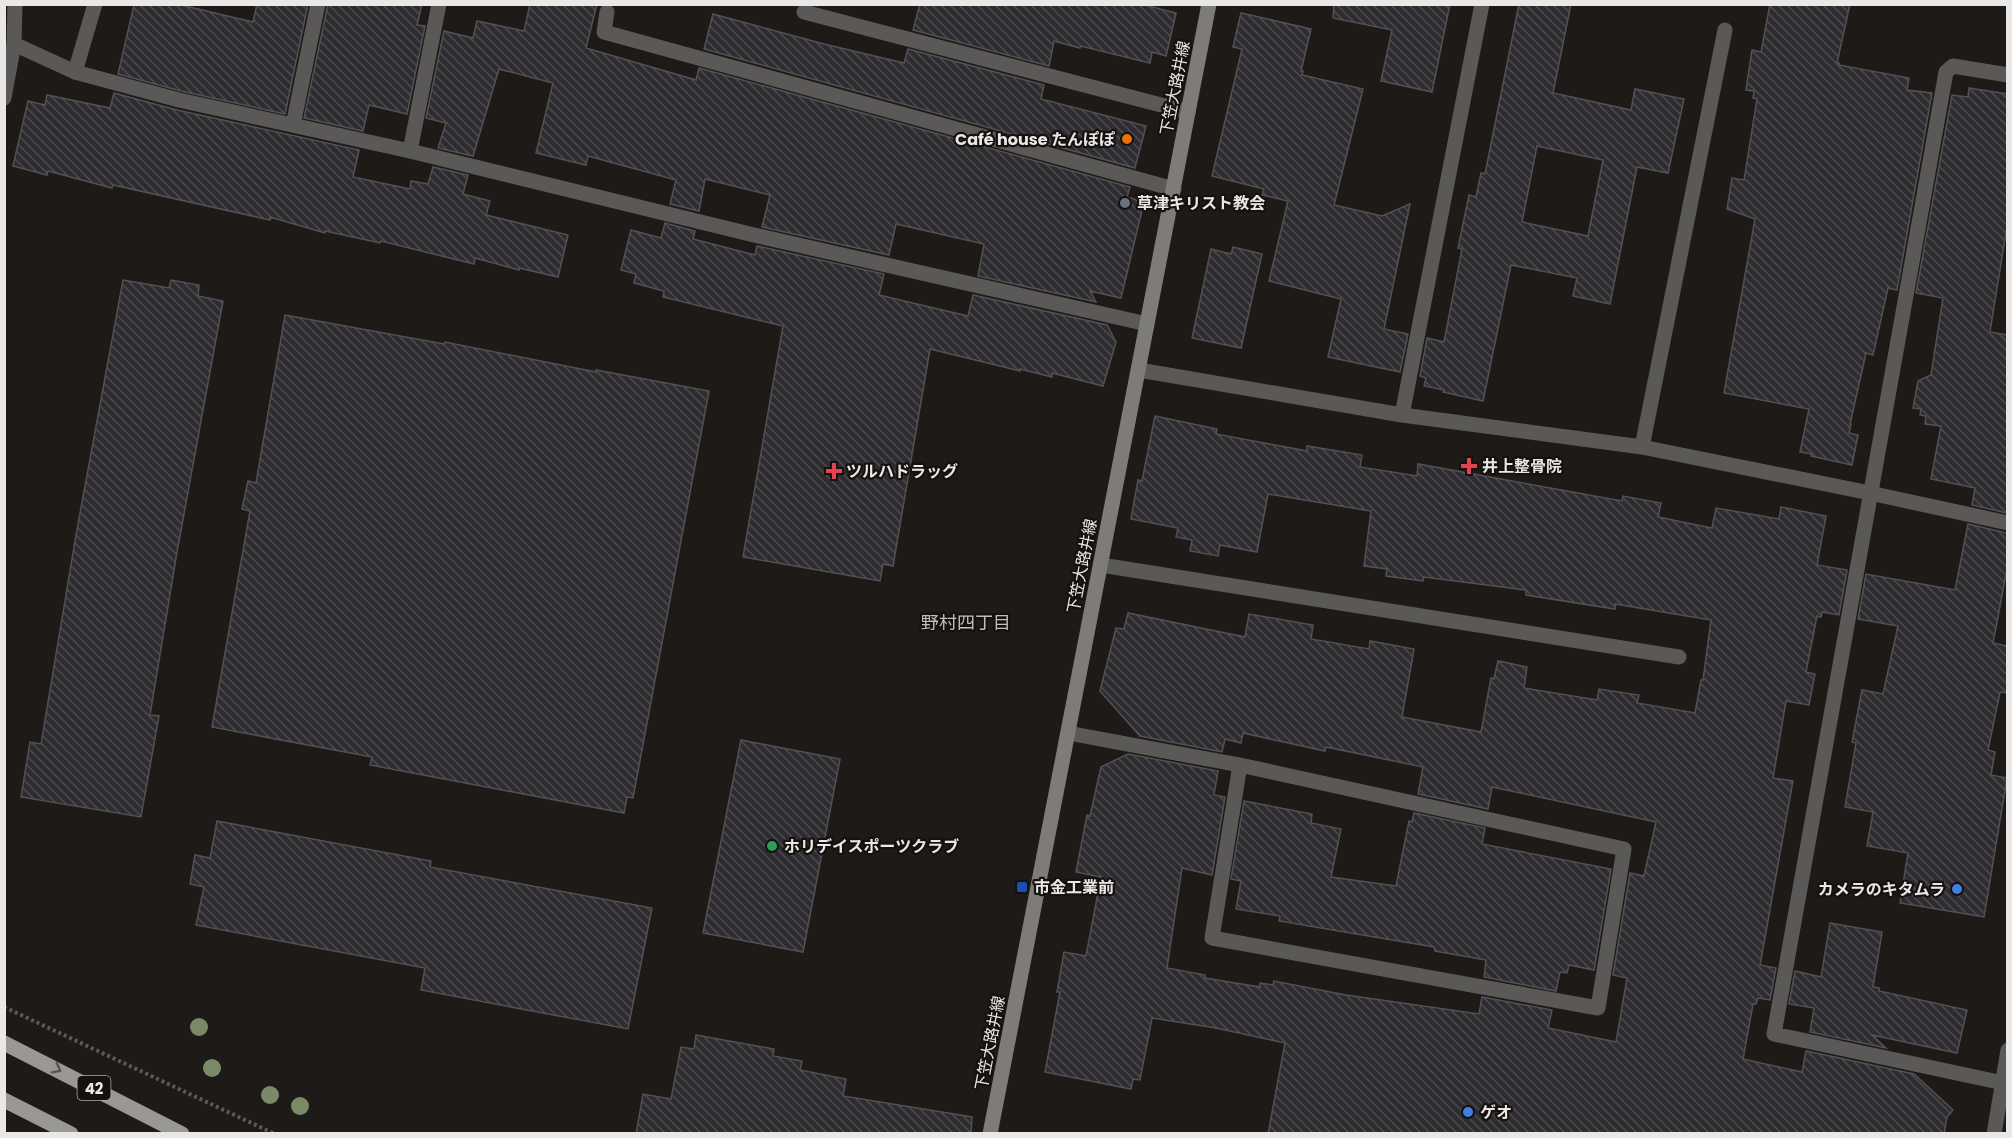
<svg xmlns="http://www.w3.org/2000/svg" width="2012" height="1138" font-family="Poppins,'Noto Sans JP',sans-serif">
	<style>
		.building { fill: url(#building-back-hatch); stroke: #545155; stroke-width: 1.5; fill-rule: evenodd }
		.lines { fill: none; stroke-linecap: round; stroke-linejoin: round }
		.path { stroke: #5c5957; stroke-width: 4; stroke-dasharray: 3 3; stroke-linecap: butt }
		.service { stroke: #5a5957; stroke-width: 15 }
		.minor { stroke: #5a5957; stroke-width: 15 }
		.tertiary { stroke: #5a5957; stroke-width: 15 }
		.secondary { stroke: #7e7c79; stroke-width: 15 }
		.primary { stroke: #9a9893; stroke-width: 15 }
		.tree { fill: #7a8a67 }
		.oneway { stroke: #575450 }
		.food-dot { fill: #e8710a; stroke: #14110e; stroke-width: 2 }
		.worship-dot { fill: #6b7280; stroke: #14110e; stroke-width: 2 }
		.health-dot { fill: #e0444e; stroke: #14110e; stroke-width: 2 }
		.leisure-dot { fill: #2e9e5b; stroke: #14110e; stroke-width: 2 }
		.transit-dot { fill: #1a4fb4; stroke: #14110e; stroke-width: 2 }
		.shop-dot { fill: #3f7fe0; stroke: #14110e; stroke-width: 2 }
		.labels { text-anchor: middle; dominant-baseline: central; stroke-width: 4.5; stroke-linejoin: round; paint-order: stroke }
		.shield { fill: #14110e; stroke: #aaa8a5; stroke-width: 1.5 }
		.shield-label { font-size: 15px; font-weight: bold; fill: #eae8e6 }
		.street-label { font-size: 16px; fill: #eae8e6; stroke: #14110e }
		.poi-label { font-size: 16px; font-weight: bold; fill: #eae8e6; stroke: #14110e; text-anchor: start }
		.neighbourhood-label { font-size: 18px; fill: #c2beba; stroke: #14110e }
	</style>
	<defs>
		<pattern id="building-back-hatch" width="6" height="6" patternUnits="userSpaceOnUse" patternTransform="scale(1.5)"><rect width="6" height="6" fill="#2e2c30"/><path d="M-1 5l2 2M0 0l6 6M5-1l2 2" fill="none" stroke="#4c4b4e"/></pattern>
	</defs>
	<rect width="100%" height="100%" fill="#1d1a17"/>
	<path class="building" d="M257,4H308L285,114L181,91L118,74L134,5H181L253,22Z
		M328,4H422L417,25L425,26L407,114L369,105L363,131L304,118Z
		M530,4H597L586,48L696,80L699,68L1130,187L1127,197L1144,202L1121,298L1090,291L1096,302L978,276L984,244L896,224L889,255L762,227L770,195L705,179L699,211L670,204L676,180L588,156L586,165L536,153L553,83L499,69L473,156L438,148L446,123L426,118L444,31L473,38L477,21L524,31Z
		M920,4H1141L1176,13L1166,56L1152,52L1150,63L1081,46L1080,48L1054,41L1049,66L913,30Z
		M1334,4H1450L1432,92L1381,81L1392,30L1333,18Z
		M1519,4H1571L1553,93L1631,110L1635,89L1684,99L1668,173L1637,167L1610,304L1573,296L1577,278L1511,265L1483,401L1443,392L1444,390L1424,386L1426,378L1420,376L1427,338L1444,342L1462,249L1458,248L1469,195L1476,197L1481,173L1485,174ZM1537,146L1603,160L1588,236L1522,222Z
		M1770,4H1850L1837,63H1839V65L1909,78L1907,90L1932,93L1897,290L1888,288L1873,355L1866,353L1850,424H1851L1849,433L1858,435L1852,465L1811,456L1812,454L1800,452L1809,409L1724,393L1755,219L1727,209L1732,178L1744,180L1757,99L1753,98L1754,91L1746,90L1752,50L1761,52Z
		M1241,13L1311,29L1301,71H1303L1302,75L1363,89L1334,205L1382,216L1410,204L1384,329L1408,334L1400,372L1328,357L1341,299L1269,281L1288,201L1262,195L1264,189L1212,176L1242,49L1233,47Z
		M713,14L824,44L904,63L908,49L1044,85L1041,99L1146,126L1135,168L704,49Z
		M1969,88L2007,94V226L1990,332L2007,335V513L1972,505L1975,488L1931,479L1941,426L1925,424L1926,416L1920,415L1921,409L1913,408L1918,381L1931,375L1943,298L1916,293L1952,95L1968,97Z
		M114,93L177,110L359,150L353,177L410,189L411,181L428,184L433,167L468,175L463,194L490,201L486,215L568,235L558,277L519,268V270L475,258L474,264L381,241L380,243L325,231V233L270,217V220L113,185L112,188L48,171L47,175L13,166L28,101L45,105L47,95L110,108Z
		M665,223L695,231L693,239L755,255L757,246L884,274L879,295L968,316L973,295L1107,325L1116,342L1103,386L1052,373V377L1020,369V371L930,349L893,566L883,564L880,581L743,557L783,326L663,297L664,291L634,283L636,274L621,270L631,230L661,238Z
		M1233,247L1262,254L1241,348L1192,338L1211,249L1231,254Z
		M123,280L169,288L171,280L199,285L198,296L223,301L177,552L150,715L159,716L141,817L21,797L30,742L41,744L76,535Z
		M285,315L444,344L445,342L596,372V370L709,391L633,798L627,797L624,813L370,765L372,757L212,727L250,511L242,509L248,481L256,483Z
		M1155,416L1217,429L1216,434L1307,451V446L1362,455L1360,467L1417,476L1418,464L1622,501L1623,496L1661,503L1658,517L1712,528L1716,508L1779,519L1781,507L1826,516L1817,565L1847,570L1839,615L1822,612L1821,617L1817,616L1806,672L1815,674L1809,705L1786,701L1773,778L1793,781L1760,965L1776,968L1770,1000L1758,998L1756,1004H1753L1743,1059L1802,1072L1806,1051L1914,1074L1953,1110L1947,1117L1944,1134H1268L1285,1043L1216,1028L1152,1018L1140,1080L1133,1079L1131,1089L1045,1072L1060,992H1057L1064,952L1086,956L1101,877L1076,872L1087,815L1090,816L1101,767L1128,754L1218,771L1214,795L1225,797L1212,875L1182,868L1167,968L1205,975V978L1260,987V983L1273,985L1274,981L1346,995L1479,1014L1482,997L1552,1010L1548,1028L1616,1042L1627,978L1613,975L1630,873L1644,876L1656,822L1492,787L1488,809L1418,794L1423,767L1326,747L1325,751L1243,733L1241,743L1225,739L1222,752L1140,736L1100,691L1116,628L1124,629L1128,613L1245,637L1249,614L1313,625L1311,639L1369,649L1370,641L1414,649L1402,717L1481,732L1491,678L1494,679L1498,661L1527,667L1524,688L1597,700L1599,689L1639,695L1637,703L1695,713L1701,680H1703L1711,620L1615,604V609L1526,595V590L1424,577L1423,581L1386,576L1387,569L1364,566L1371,511L1268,494L1257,552L1220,545L1218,556L1190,551L1192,540L1176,537L1178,528L1131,519L1138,480L1142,481Z
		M1968,524L2007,533V569L1993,643L2007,646V693L2000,692L1988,750L1995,752L1991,775L2007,778L1984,917L1900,903L1908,853L1867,846L1873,812L1845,807L1856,743L1852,742L1862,690L1883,694L1898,626L1858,619L1866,574L1955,590Z
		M741,740L840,759L803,952L703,933Z
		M1244,801L1312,814L1311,823L1341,829L1331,877L1396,886L1409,821L1412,822L1414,813L1485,828L1482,844L1611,869L1594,970L1569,965L1567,973L1560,972L1556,991L1484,977L1486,960L1435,951L1434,947L1279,921L1280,916L1236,909L1241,881L1231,879Z
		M217,821L431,861L430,867L652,908L628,1029L421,990L425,968L196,925L204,887L190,884L195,855L210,858Z
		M1830,923L1882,932L1873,987L1879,988V991L1967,1010L1957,1053L1872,1035L1886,1048L1810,1032L1814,1008L1789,1004L1795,971L1821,977Z
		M696,1035L774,1049L773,1056L802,1061L800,1070L846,1079L843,1096L972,1117L971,1134H636L643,1094L671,1099L681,1047L694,1049Z"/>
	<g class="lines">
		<path class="path" d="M4,1007L275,1134"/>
		<path class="service" d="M607,12L604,32L1174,189
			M804,12L1188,112
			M75,72L95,4
			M293,125L318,4
			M410,151L439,4
			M1101,565L1679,657"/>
		<path class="minor" d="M14,44L75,72L179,100L410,151L754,235L1147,324
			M2008,75L1953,66L1946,72L1774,1034L2008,1084
			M4,98L14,44L15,4
			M1139,370L1402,415L1642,447L1870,493L2008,523
			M1402,415L1482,4
			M1642,447L1725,30
			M1068,733L1240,765
			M1240,765L1624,849L1598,1008L1212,938Z"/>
		<path class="tertiary" d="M1994,1134L2008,1050"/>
		<path class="secondary" d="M990,1134L1209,4"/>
		<path class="primary" d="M4,1043L182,1134
			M4,1100L71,1134"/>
	</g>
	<g class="tree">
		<circle cx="199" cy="1027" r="9"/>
		<circle cx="212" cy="1068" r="9"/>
		<circle cx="270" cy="1095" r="9"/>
		<circle cx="300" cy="1106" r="9"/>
	</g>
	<defs><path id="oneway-chevron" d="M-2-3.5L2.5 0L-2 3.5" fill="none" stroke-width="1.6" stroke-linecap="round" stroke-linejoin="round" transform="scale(1.5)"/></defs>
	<use class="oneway" href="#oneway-chevron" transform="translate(57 1069) rotate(27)"/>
	<circle class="food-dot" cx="1127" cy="139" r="6"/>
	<circle class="worship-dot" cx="1125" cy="203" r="6"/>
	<g class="health-dot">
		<path d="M1466 457h6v6h6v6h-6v6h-6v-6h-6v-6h6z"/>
		<path d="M831 462h6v6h6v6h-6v6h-6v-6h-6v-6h6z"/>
	</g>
	<circle class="leisure-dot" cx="772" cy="846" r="6"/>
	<rect class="transit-dot" x="1016" y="881" width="12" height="12" rx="3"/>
	<g class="shop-dot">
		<circle cx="1957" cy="889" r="6"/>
		<circle cx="1468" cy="1112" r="6"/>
	</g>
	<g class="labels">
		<rect class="shield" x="77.5" y="1076" width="33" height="24" rx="4.5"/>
		<g class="shield-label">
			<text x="94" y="1088">42</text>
		</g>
		<g class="street-label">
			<text transform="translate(1175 88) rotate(-79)">下笠大路井線</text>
			<text transform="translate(1082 566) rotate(-79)">下笠大路井線</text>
			<text transform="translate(990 1043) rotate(-79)">下笠大路井線</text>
		</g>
		<g class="poi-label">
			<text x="1115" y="139" text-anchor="end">Café house たんぽぽ</text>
			<text x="1137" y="203">草津キリスト教会</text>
			<text x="1482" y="466">井上整骨院</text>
			<text x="846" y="471">ツルハドラッグ</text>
			<text x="784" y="846">ホリデイスポーツクラブ</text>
			<text x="1034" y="887">市金工業前</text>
			<text x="1945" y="889" text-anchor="end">カメラのキタムラ</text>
			<text x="1480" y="1112">ゲオ</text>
		</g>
		<g class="neighbourhood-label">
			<text x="966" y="622">野村四丁目</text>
		</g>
	</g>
	<rect width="2012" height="1138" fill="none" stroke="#eae8e6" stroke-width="12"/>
</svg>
